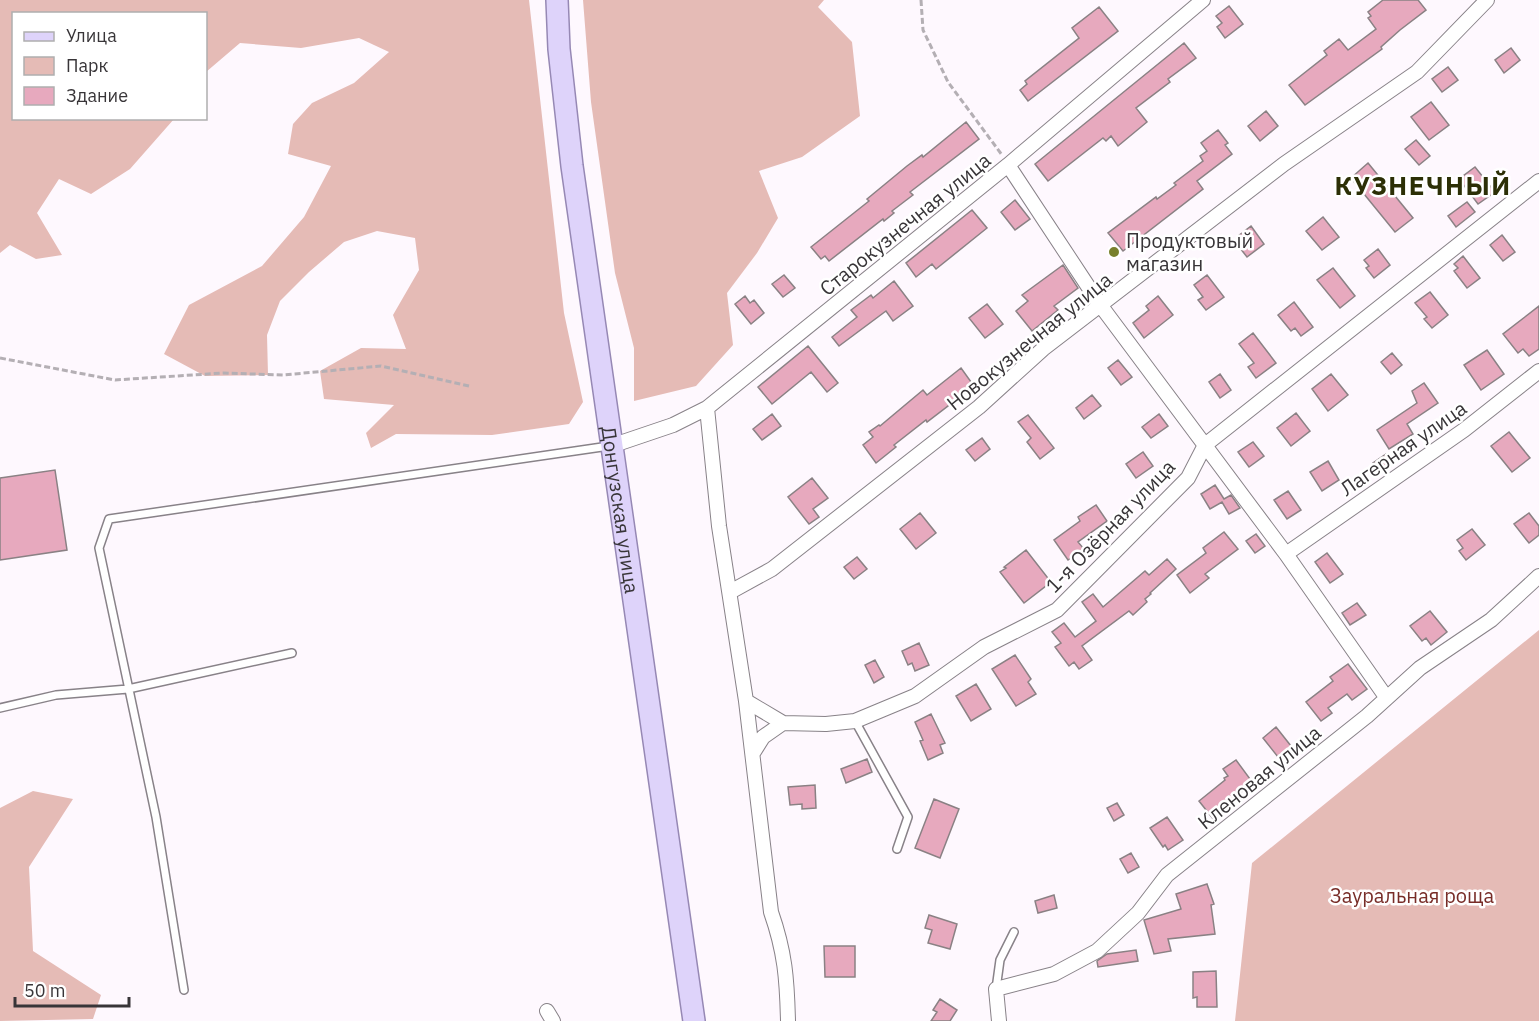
<svg xmlns="http://www.w3.org/2000/svg" width="1539" height="1021" font-family="'IBM Plex Sans',sans-serif">
	<style>
		.green { fill: #e5bbb6 }
		.building { fill: #e7a9be; stroke: #8a8184; stroke-width: 1.5 }
		.lines { fill: none; stroke-linecap: round; stroke-linejoin: round }
		.lane-casing { stroke: #888288; stroke-width: 10 }
		.street-casing { stroke: #888288; stroke-width: 16 }
		.primary-casing { stroke: #9688b4; stroke-width: 24 }
		.path { stroke: #b4afb4; stroke-width: 3; stroke-dasharray: 6 3; stroke-linecap: butt }
		.lane { stroke: #fff; stroke-width: 7 }
		.street { stroke: #fff; stroke-width: 14 }
		.primary { stroke: #ded3fa; stroke-width: 21 }
		.poi-dot { fill: #78802c; stroke: #fff; stroke-width: 2 }
		.labels { text-anchor: middle; dominant-baseline: central; stroke-width: 5; stroke-linejoin: round; paint-order: stroke }
		.street-label { font-size: 20px; fill: #383538; stroke: #fff }
		.poi-label { font-size: 20px; fill: #383538; stroke: #fff; text-anchor: start }
		.park-label { font-size: 20px; fill: #782d28; stroke: #fff }
		.district-label { font-size: 26px; font-weight: bold; letter-spacing: 1.5px; fill: #2c2f06; stroke: #fff }
	</style>
	<rect width="100%" height="100%" fill="#fef8fe"/>
	<path class="green" d="M0,0H529L564,313L583,402L569,424L492,435L396,434L371,448L366,433L394,405L324,399L320,371L361,348L406,349L393,315L419,270L415,238L377,231L344,242L309,272L280,301L267,335L268,375L205,376L164,354L189,305L262,266L304,217L331,166L288,154L293,124L312,103L354,83L389,52L359,38L301,48L240,43L206,72V14H14V118L174,119L130,169L91,194L59,179L37,213L62,255L36,259L10,245L0,253Z
		M583,0H824L818,7L852,42L860,116L802,157L759,171L778,218L757,253L727,293L733,345L696,386L634,401V348L615,273L591,102Z
		M1539,630V1021H1235L1252,863Z
		M33,791L73,799L29,867L33,951L101,995L93,1019L0,1021V808Z"/>
	<path class="building" d="M1383,0H1418L1426,10L1400,30L1381,47L1382,49L1305,105L1289,85L1327,55L1324,51L1339,39L1348,50L1376,29L1368,18L1371,16L1368,12Z
		M1229,6L1243,24L1225,38L1217,27L1222,23L1216,16Z
		M1099,7L1118,31L1028,101L1020,90L1027,84L1025,81L1079,38L1072,28Z
		M1184,43L1196,58L1168,79L1170,82L1136,108L1147,122L1118,146L1111,136L1106,141L1103,138L1048,181L1035,164Z
		M1511,48L1520,60L1504,73L1495,60Z
		M1448,67L1458,80L1442,92L1432,79Z
		M1431,102L1449,125L1429,140L1411,117Z
		M1266,111L1278,126L1260,141L1248,126Z
		M966,122L979,139L910,192L913,195L892,211L894,213L884,221L883,219L829,261L825,256L821,259L811,247L869,201L867,199L907,166L922,155L923,157Z
		M1218,130L1228,143L1225,145L1232,154L1197,181L1203,189L1123,251L1108,233L1156,197L1157,199L1176,185L1174,183L1203,161L1200,156L1207,151L1201,143Z
		M1416,140L1430,156L1419,165L1405,149Z
		M1368,163L1413,218L1395,232L1351,178Z
		M1475,167L1495,192L1478,204L1459,179Z
		M1015,200L1030,219L1015,230L1001,212Z
		M1467,202L1475,212L1456,227L1448,216Z
		M972,210L987,228L936,269L932,264L916,277L906,263Z
		M1323,217L1339,237L1322,250L1306,231Z
		M1251,226L1264,244L1247,257L1240,248L1245,244L1238,236Z
		M1502,235L1515,252L1503,261L1490,245Z
		M1378,249L1390,265L1374,278L1366,268L1369,266L1364,260Z
		M1463,256L1480,278L1467,288L1454,271L1458,268L1454,264Z
		M1063,265L1078,288L1054,306L1058,310L1032,331L1016,311L1028,301L1022,295Z
		M1333,268L1355,296L1340,308L1317,280Z
		M784,275L795,288L783,297L772,284Z
		M1207,275L1224,297L1206,310L1198,300L1203,297L1194,285Z
		M894,281L913,306L893,321L886,311L839,346L832,337L857,317L851,310L871,295L873,298Z
		M1430,292L1448,315L1432,328L1424,319L1427,317L1415,303Z
		M745,296L750,303L754,300L764,313L751,324L735,304Z
		M1158,296L1173,315L1144,338L1133,323L1149,310L1146,306Z
		M1294,302L1313,327L1301,336L1295,328L1291,331L1278,315Z
		M987,304L1003,324L985,338L969,318Z
		M1539,306V349L1529,356L1523,349L1518,353L1503,334Z
		M1253,333L1276,363L1256,378L1248,367L1254,363L1239,344Z
		M808,346L838,383L827,392L811,372L772,404L758,387Z
		M1487,350L1504,374L1481,390L1464,365Z
		M1392,353L1402,365L1391,374L1381,362Z
		M1118,360L1132,377L1121,385L1108,368Z
		M961,368L974,386L927,422L926,420L894,445L896,447L876,463L863,445L873,437L869,432L879,425L880,426L923,390L927,395Z
		M1220,374L1231,390L1220,398L1209,382Z
		M1331,374L1348,395L1328,411L1312,389Z
		M1424,383L1438,403L1407,424L1413,434L1389,449L1377,430L1417,403L1412,391Z
		M1092,395L1101,406L1084,419L1076,408Z
		M1296,413L1310,431L1291,446L1277,428Z
		M772,414L781,426L762,440L753,429Z
		M1159,414L1168,426L1151,438L1142,427Z
		M1028,415L1054,448L1040,459L1027,442L1031,438L1018,422Z
		M1509,432L1530,458L1512,472L1491,446Z
		M982,438L990,449L975,461L966,450Z
		M1253,442L1264,456L1249,467L1238,452Z
		M1143,452L1153,466L1136,478L1126,464Z
		M1386,454L1393,464L1380,473L1373,463Z
		M1328,461L1339,480L1322,491L1310,472Z
		M55,470L67,550L0,560V478Z
		M812,478L828,498L813,509L819,517L809,524L788,497Z
		M1215,485L1224,499L1231,495L1240,508L1229,514L1222,502L1210,509L1201,494Z
		M1288,491L1301,510L1287,519L1274,500Z
		M1096,505L1107,521L1078,542L1084,549L1068,560L1054,540L1080,521L1078,517Z
		M920,513L936,533L916,549L900,529Z
		M1529,513L1539,526V535L1529,543L1514,524Z
		M1472,529L1485,545L1466,560L1459,551L1463,548L1457,540Z
		M1224,532L1238,549L1205,574L1209,578L1190,593L1177,575L1206,553L1203,548Z
		M1256,534L1265,546L1255,553L1246,541Z
		M1026,550L1051,582L1024,603L1000,572L1006,568L1004,567Z
		M1327,553L1343,574L1330,583L1315,562Z
		M857,557L867,569L854,579L844,567Z
		M1167,559L1176,569L1150,593L1151,594L1145,599L1147,602L1133,615L1129,611L1082,646L1092,660L1079,669L1074,662L1069,666L1055,647L1061,643L1052,632L1064,623L1075,637L1096,621L1082,602L1093,594L1103,607L1145,571L1149,575Z
		M1357,603L1366,615L1350,625L1342,613Z
		M1430,611L1447,632L1431,645L1426,638L1422,641L1410,626Z
		M919,643L929,665L915,671L912,663L908,665L902,651Z
		M1015,655L1031,679L1028,682L1036,694L1016,706L992,669Z
		M875,660L884,677L874,683L865,665Z
		M1348,664L1367,689L1352,700L1347,694L1328,708L1332,713L1321,721L1306,702L1333,681L1330,677Z
		M976,684L991,709L971,721L956,696Z
		M931,714L945,743L940,745L943,753L928,760L920,741L923,740L915,722Z
		M1276,727L1291,746L1278,757L1263,738Z
		M867,759L872,772L846,783L841,769Z
		M1236,760L1253,783L1224,805L1228,809L1214,820L1199,801L1225,780L1224,778L1228,776L1223,769Z
		M815,785L816,808L802,809V804L790,805L788,787Z
		M934,799L959,809L940,858L915,848Z
		M1117,803L1124,815L1114,821L1107,808Z
		M1167,817L1183,840L1168,850L1165,845L1163,847L1150,828Z
		M1131,853L1139,867L1128,873L1120,859Z
		M1207,884L1214,904L1211,905L1215,934L1168,939L1171,951L1154,954L1144,920L1181,909L1176,894Z
		M1054,895L1057,908L1038,913L1035,901Z
		M929,915L957,924L950,949L928,943L932,930L925,928Z
		M824,946H855V977H825Z
		M1136,950L1138,961L1098,967L1097,961L1107,954Z
		M1216,971L1217,1007H1197V997L1193,998V972Z
		M940,999L957,1010L950,1021H931L937,1012L933,1010Z"/>
	<g class="lines">
		<g class="lane-casing">
			<path id="lane" d="M0,708L56,695L128,689L292,653
				M855,721L908,817L897,849
				M996,989L1000,960L1014,932
				M184,990L156,817L99,548L109,519L609,446"/>
		</g>
		<g class="street-casing">
			<path id="street" d="M1008,165L1101,306L1286,554L1386,697
				M707,408L719,526L746,701L771,912C785,952 787,979 788,1021
				M611,446L673,425L707,408L1008,165L1203,0
				M1286,554L1464,430L1539,371
				M730,592L772,569L979,407L1043,349L1284,164L1417,72L1487,0
				M746,701L783,723L826,724L855,721L915,696L984,647L1057,610L1188,478L1205,445L1539,181
				M753,753L763,737L783,723
				M547,1011L553,1021
				M999,1021L996,989L1054,974L1097,951L1138,913L1167,875L1367,716L1420,668L1491,620L1539,576"/>
		</g>
		<g class="primary-casing">
			<g id="primary">
				<path id="s1" d="M557,0L559,49L572,166L694,1021"/>
			</g>
		</g>
		<path class="path" d="M921,0L923,30L948,82L1002,155
			M0,358L115,380L223,373L283,375L381,366L469,386"/>
		<use href="#lane" class="lane"/>
		<use href="#street" class="street"/>
		<use href="#primary" class="primary"/>
	</g>
	<circle class="poi-dot" cx="1114" cy="252" r="6"/>
	<g class="labels">
		<g class="street-label">
			<text transform="translate(905 224) rotate(-39)">Старокузнечная улица</text>
			<text transform="translate(1029 341) rotate(-39)">Новокузнечная улица</text>
			<text transform="translate(1403 448) rotate(-35)">Лагерная улица</text>
			<text stroke="none"><textPath href="#s1" startOffset="514">Донгузская улица</textPath></text>
			<text transform="translate(1110 526) rotate(-46)">1-я Озёрная улица</text>
			<text transform="translate(1259 777) rotate(-39)">Кленовая улица</text>
		</g>
		<g class="poi-label">
			<text x="1126" y="240">Продуктовый<tspan x="1126" dy="23">магазин</tspan></text>
		</g>
		<g class="park-label">
			<text x="1412" y="895">Зауральная роща</text>
		</g>
		<g class="district-label">
			<text x="1423" y="185">КУЗНЕЧНЫЙ</text>
		</g>
	</g>
	<rect x="12" y="12" width="195" height="108" fill="#ffffff" stroke="#afaeaf" stroke-width="1.5"/>
	<rect x="24" y="32" width="30" height="9" fill="#ded3fa" stroke="#afaeaf" stroke-width="1.5"/>
	<text x="66" y="42" font-size="18" fill="#383538">Улица</text>
	<rect x="24" y="57" width="30" height="18" fill="#e5bbb6" stroke="#afaeaf" stroke-width="1.5"/>
	<text x="66" y="72" font-size="18" fill="#383538">Парк</text>
	<rect x="24" y="87" width="30" height="18" fill="#e7a9be" stroke="#afaeaf" stroke-width="1.5"/>
	<text x="66" y="102" font-size="18" fill="#383538">Здание</text>
	<path d="M15 997v9h114v-9" fill="none" stroke="#383538" stroke-width="3"/>
	<text x="24" y="997" font-size="18" fill="#383538" stroke="#ffffff" stroke-width="4.5" paint-order="stroke">50 m</text>
</svg>
